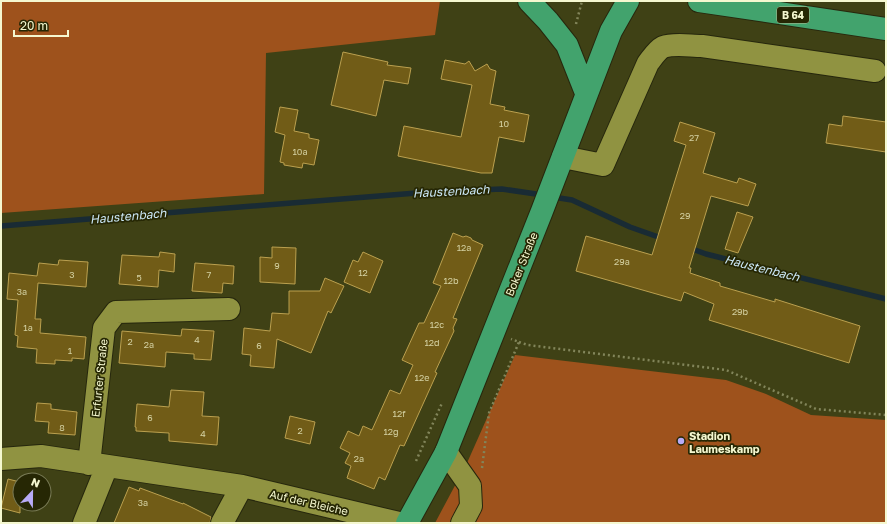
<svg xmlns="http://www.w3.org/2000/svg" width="887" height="524" font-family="'Golos Text',sans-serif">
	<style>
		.green { fill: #9e521c }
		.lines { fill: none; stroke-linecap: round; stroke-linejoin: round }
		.stream { stroke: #192b34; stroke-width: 5.5 }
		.building { fill: #715c17; stroke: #bba04f }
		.minor-casing { stroke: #26270d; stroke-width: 24 }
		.major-casing { stroke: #26270d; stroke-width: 24 }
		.path { stroke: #82855a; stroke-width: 2.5; stroke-dasharray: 2 3; stroke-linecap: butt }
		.minor { stroke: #909341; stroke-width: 22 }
		.major { stroke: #42a36d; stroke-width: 22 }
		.poi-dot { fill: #b8abf7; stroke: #262704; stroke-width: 1.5 }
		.labels { text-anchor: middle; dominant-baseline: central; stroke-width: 3.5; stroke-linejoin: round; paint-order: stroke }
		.number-label { font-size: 9px; fill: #d4d1a2 }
		.shield { fill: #262704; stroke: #b7b993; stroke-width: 1 }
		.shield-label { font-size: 10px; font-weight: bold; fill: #f5f8d0 }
		.street-label { font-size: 11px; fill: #f5f8d0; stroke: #262704 }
		.poi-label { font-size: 11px; font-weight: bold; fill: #f5f8d0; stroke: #262704; text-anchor: start }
		.water-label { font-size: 12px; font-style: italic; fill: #cbe7f6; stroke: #262704 }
	</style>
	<rect width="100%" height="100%" fill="#3f4115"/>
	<path class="green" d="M1,1H440L435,35L266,53L264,194L1,213Z
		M515,355L726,380L766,394L811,415L886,420V523H435L467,463Z"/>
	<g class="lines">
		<path class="stream" d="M553,197L572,200L630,227L664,239
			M1,226L429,192L502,189L543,195
			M687,247L706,254L886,299"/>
	</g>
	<path class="building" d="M343,52L388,62L387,65L411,68L408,84L384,80L376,116L331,105Z
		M445,60L465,64L469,61L475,71L487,64L490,69L496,71L490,104L505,107L504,110L529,115L524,142L499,137L492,173H481L398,156L404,126L461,137L472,85L441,79Z
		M280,107L298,110L294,131L309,134V138L319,140L314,165L303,163L302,168L284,165V163L280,162L285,135L275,132Z
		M843,116L886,122V152L826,143L829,124L842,126Z
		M680,122L715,133L703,173L737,183L739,178L756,184L748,206L711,196L689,268H691L690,273L720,283V286L775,302V299L860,326L849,363L709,320L714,304L684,292L681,301L576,271L586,236L652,255L686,145L674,141Z
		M737,212L753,217L738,253L725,249Z
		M453,233L463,237L466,236L471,238L472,240L483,245L453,318L457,319L453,328L454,331L435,372L437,373L404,446L400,445L385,480L379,477L374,489L347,478L351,466L345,463L350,453L340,448L348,431L359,436L363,426L372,430L390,390L400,394L413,365L402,360L419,323H424L441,286L433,283Z
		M272,247L296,248L295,284L260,282V257L272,258Z
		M160,252L175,254L174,272L159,270L158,287L119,284L122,255L159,257Z
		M363,252L383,261L370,293L344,282L353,260L358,262Z
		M59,260L88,262L86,287L38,283L35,319H41L40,333L86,337L84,359L72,358V361L55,360V364L36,363L37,349L17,347L18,336L15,335L18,300L7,299L9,273L37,276L39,263L58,265Z
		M195,263L234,266L233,284L223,283L222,293L192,291Z
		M325,278L344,286L331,313L328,311L311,353L277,339L274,368L250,366L251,355L242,354L244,328L270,331L272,313L289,314V291H320Z
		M182,329L214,331L211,360L194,359V354L166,352L165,367L119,363L122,331L181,336Z
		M171,390L204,392L202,416L219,417L217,445L169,441V433L136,431V427H135L137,404L169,407Z
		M37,403L51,404V409L77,412L75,435L48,433L49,422L35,421Z
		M290,416L315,422L310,444L285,438Z
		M8,479L20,482V513L1,508Z
		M129,487L139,491L140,488L183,504V503L211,517L210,523H114Z"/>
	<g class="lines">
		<g class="minor-casing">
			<path id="minor" d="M563,157L603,165L648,63C652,58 657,50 663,47C674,43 690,46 702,46L875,71
				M446,452L470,486L471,506L462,523
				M1,459L41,456L242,486L399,523
				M89,464L104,328L116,312L229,309
				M84,523L107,466
				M222,523L242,486"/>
		</g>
		<g class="major-casing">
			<path id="major" d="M529,1L548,21L567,45L586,93
				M699,1L886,29
				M407,523L446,452L542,211L611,31L628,1"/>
		</g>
		<path class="path" d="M576,24L582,1
			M519,342L528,345L726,370L816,409L886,415
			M416,461L442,403
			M482,468L489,413L519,342L511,339"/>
		<use href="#minor" class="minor"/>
		<use href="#major" class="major"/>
	</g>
	<circle class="poi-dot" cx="681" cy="441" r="4"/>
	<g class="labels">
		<g class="number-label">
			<text x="504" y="123">10</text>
			<text x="694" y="137">27</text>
			<text x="300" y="151">10a</text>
			<text x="685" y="215">29</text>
			<text x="464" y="247">12a</text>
			<text x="622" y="261">29a</text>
			<text x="277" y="265">9</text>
			<text x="363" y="272">12</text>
			<text x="72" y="274">3</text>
			<text x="209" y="274">7</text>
			<text x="139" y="277">5</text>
			<text x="451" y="280">12b</text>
			<text x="22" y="291">3a</text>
			<text x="740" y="311">29b</text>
			<text x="437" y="324">12c</text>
			<text x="28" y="327">1a</text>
			<text x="197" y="339">4</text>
			<text x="130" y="341">2</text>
			<text x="432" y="342">12d</text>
			<text x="149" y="344">2a</text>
			<text x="259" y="345">6</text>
			<text x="70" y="350">1</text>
			<text x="422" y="377">12e</text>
			<text x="399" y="413">12f</text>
			<text x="150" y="417">6</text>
			<text x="62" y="427">8</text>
			<text x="300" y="430">2</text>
			<text x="391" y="431">12g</text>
			<text x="203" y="433">4</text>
			<text x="359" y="458">2a</text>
			<text x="143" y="502">3a</text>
		</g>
		<rect class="shield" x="777" y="7" width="32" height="16" rx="3"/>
		<g class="shield-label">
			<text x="793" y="15">B 64</text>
		</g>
		<g class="street-label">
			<text transform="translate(521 264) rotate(-68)">Boker Straße</text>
			<text transform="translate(99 378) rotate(-84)">Erfurter Straße</text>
			<text transform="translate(309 502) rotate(13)">Auf der Bleiche</text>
		</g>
		<g class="poi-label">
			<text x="689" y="435">Stadion<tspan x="689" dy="13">Laumeskamp</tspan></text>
		</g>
		<g class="water-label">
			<text transform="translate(451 191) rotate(-3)">Haustenbach</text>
			<text transform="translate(128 216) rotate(-5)">Haustenbach</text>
			<text transform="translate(762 268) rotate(14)">Haustenbach</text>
		</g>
	</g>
	<rect width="887" height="524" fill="none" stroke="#f5f8d0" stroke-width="4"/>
	<g transform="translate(32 492) rotate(22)"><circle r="19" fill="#262704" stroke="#797b56"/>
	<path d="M0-3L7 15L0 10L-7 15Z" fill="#b8abf7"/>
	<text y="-6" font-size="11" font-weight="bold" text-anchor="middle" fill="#f5f8d0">N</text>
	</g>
	<path d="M14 30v6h54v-6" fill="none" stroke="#f5f8d0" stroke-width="2"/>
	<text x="20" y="30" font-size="12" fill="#f5f8d0" stroke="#262704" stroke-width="3" paint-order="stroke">20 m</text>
</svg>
